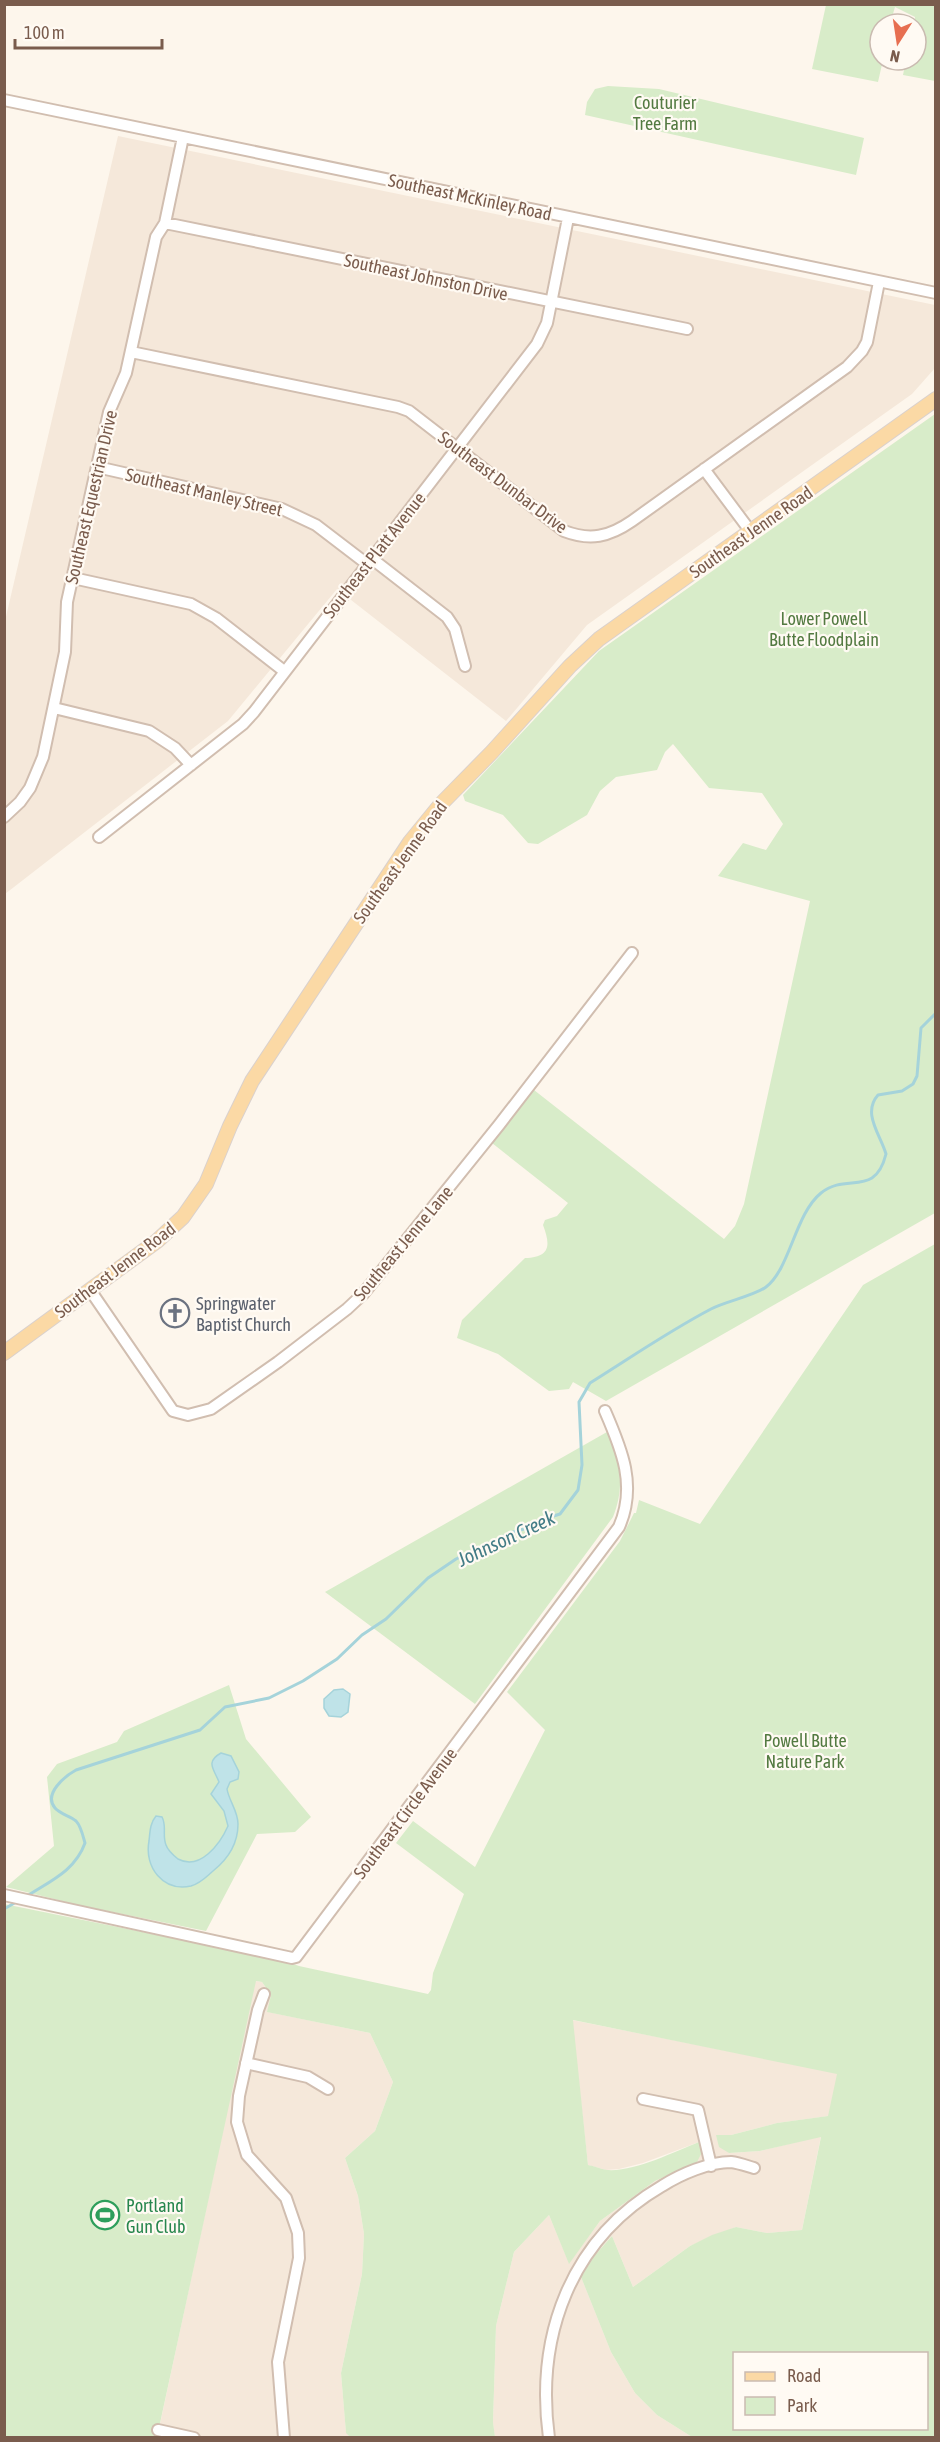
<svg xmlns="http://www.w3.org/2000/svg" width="940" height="2442" font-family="'Asap Condensed',sans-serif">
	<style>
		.residential { fill: #f5e8da }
		.green { fill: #d8ecc9; fill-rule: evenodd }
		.water { fill: #bfe3e8; stroke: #a5d3da; stroke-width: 1.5 }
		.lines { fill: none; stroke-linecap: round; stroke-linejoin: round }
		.stream { stroke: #a5d3da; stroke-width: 3 }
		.minor-casing { stroke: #d1beb0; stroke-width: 14 }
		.major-casing { stroke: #dad1cd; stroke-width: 16 }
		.minor { stroke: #fff; stroke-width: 10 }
		.major { stroke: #fbd9a5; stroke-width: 14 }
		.labels { text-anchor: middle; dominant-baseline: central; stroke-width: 4.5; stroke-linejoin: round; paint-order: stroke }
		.park-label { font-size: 18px; fill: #537a41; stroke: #fffaf3 }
		.street-label { font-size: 18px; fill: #7a5c4d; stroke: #fffaf3 }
		.worship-label { font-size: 18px; fill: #5b616d; stroke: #fffaf3; text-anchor: start }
		.leisure-label { font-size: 18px; fill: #27864d; stroke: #fffaf3; text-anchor: start }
		.water-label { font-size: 20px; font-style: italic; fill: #437c86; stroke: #fffaf3 }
	</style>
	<rect width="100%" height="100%" fill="#fdf6ec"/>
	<path class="residential" d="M118,136L935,305V368L912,394L587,625L506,721L337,589L228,721L5,894V621Z
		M255,1981L262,1982L271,1995L268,2012L370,2033L393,2082L375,2131L345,2158L358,2196L364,2234L362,2274L341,2373L346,2432L350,2437L157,2438Z
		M572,2020L838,2073L829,2116L777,2123L731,2135H717L729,2153L760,2151L821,2136L802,2230L767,2233L736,2227L690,2246L633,2287L612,2236L595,2255L581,2277L611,2352L635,2393L657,2415L692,2437L495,2438L493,2422L496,2326L514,2252L549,2215L569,2263L600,2221L655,2181L696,2162L699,2142L643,2163L619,2169L606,2170L588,2165Z"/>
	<path class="green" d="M826,5H935V81L903,75L906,60H916V24H914L915,17L895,7L890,24H880V60H883L878,82L812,69Z
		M608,86L659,89L864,138L856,175L585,115L587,102L595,89Z
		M935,414V1213L606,1401L573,1382L569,1389L549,1391L498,1354L457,1338L462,1320L525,1258C550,1257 551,1246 543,1225L545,1220L557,1216L568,1203L492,1143L534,1090L724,1239L735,1226L744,1204L810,901L718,876L743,843L766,850L783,824L762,793L709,788L673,744L665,752L657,770L616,777L600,791L587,815L538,844L528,843L503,815L465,801L463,795L599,651Z
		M935,1244V2437H692L657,2415L635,2393L611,2352L581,2277L595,2255L612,2236L633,2287L690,2246L712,2235L736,2227L767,2233L802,2230L821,2137L760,2151L729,2153L719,2147L716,2135H731L777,2123L828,2116L837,2074L573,2020L588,2165C594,2166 601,2169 607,2170C635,2172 673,2152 699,2142L702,2152L697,2162L655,2181L600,2221L569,2264L549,2215L514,2252L496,2326L493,2422L495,2437H350L346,2433L341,2373L362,2274L364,2234L358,2196L345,2158L375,2131L393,2082L370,2033L267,2012L271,1995L262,1982L256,1981L157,2437H5L4,1904L285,1961L299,1966L428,1994L431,1990L433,1973L464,1894L396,1843L413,1821L475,1867L545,1730L507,1692L620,1541L634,1513H636L639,1500L700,1524L863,1285ZM734,2354H926V2428H734Z
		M607,1432C621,1461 625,1487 613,1517L475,1704L325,1592Z
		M229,1685L246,1739L311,1817L295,1832L257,1834L206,1931L78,1905L6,1887L54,1846L47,1777L57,1764L117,1742L124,1731Z"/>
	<path class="water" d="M343,1689L350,1694L348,1712L341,1717L329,1716L324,1708V1699L334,1690Z
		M221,1753L231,1756L239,1772L238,1779L230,1782L227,1789C229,1801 238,1811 238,1824C238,1844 228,1859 213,1871C206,1877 201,1883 191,1886C163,1892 144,1867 149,1841C150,1832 150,1823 156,1816L162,1817C167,1826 162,1835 166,1845C168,1851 173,1855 178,1859C200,1871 220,1844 228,1826L224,1811L211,1794L219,1782C214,1769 205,1762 221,1753Z"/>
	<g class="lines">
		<path class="stream" d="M27,1896C50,1881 75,1871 85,1843C83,1836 81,1826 76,1821C70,1816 60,1814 55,1808C43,1794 65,1776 76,1770L200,1730L225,1707L269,1698L303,1681L337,1659L362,1635L386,1619L428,1578L456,1559L510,1533L527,1528L541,1520L560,1514L578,1490L582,1465L579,1402L590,1383C630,1358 669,1331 711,1309C726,1301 754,1296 766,1287C790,1269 795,1214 821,1193C847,1172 875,1198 886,1154C880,1134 862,1113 878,1095L902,1091L913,1084L917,1076L921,1028L936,1013
			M4,1909L18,1901"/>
		<g class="minor-casing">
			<path id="minor" d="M4,100L936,293
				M165,223L687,329
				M131,352L398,407L409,411L564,531C590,541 609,537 632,521L847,367L862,351L867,342L879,282
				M97,467L282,509L316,525L367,564
				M704,469L751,532
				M371,558L447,617L455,629L465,666
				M73,578L191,604L216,618L284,671
				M54,708L149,731L175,748L191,765
				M4,817L20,802L30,788L43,757L65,652L67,602L109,412L126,373L156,237L165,223L183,137
				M99,837L243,724L254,712L537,344L547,323L568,218
				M90,1290L173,1411L188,1415L211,1409L278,1362L347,1309L363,1294L499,1125L632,953
				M4,1895L292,1958L296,1957L619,1527C637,1486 622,1450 605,1411
				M264,1994L258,2010L239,2096L237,2122L247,2155L286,2198L298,2233L299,2258L278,2362L284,2438
				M246,2063L308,2077L328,2089
				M643,2099L698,2110L711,2166
				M158,2430L194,2438
				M549,2438C535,2335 571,2239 662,2186C681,2174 709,2162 731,2162C739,2163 747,2166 754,2168"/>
		</g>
		<g class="major-casing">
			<path id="major" d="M4,1353L157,1241L183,1217L206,1184L230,1126L252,1081L410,842L441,804L492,752L570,666L599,639L936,399"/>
		</g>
		<use href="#minor" class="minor"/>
		<use href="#major" class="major"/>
	</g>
	<defs>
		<g id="church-ring" transform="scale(1.5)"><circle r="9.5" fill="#fffaf3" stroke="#6b7280" stroke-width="1.5"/><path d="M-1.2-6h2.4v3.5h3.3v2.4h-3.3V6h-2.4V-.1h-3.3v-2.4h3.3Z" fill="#6b7280"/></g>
		<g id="stadium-ring" transform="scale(1.5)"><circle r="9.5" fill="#fffaf3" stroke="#2e9e5b" stroke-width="1.5"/><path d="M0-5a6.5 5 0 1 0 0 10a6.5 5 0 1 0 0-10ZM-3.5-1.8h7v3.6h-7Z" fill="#2e9e5b"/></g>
	</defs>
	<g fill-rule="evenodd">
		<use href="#church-ring" x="175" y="1313"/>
		<use href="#stadium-ring" x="105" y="2215"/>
	</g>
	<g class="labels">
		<g class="park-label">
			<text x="665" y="102">Couturier<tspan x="665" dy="21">Tree Farm</tspan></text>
			<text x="824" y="618">Lower Powell<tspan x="824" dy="21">Butte Floodplain</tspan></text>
			<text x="805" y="1740">Powell Butte<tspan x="805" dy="21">Nature Park</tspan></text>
		</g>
		<g class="street-label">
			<text transform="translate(470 197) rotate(12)">Southeast McKinley Road</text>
			<text transform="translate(426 277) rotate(12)">Southeast Johnston Drive</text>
			<text transform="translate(503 482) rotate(37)">Southeast Dunbar Drive</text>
			<text transform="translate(204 492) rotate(13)">Southeast Manley Street</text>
			<text transform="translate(91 497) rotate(-77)">Southeast Equestrian Drive</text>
			<text transform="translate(751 532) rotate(-35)">Southeast Jenne Road</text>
			<text transform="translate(374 555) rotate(-52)">Southeast Platt Avenue</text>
			<text transform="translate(400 862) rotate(-54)">Southeast Jenne Road</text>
			<text transform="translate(403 1243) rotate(-50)">Southeast Jenne Lane</text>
			<text transform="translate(115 1270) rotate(-37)">Southeast Jenne Road</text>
			<text transform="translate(405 1813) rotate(-53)">Southeast Circle Avenue</text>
		</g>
		<g class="worship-label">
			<text x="196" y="1303">Springwater<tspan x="196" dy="21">Baptist Church</tspan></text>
		</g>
		<g class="leisure-label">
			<text x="126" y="2205">Portland<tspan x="126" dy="21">Gun Club</tspan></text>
		</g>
		<g class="water-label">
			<text transform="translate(506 1538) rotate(-25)">Johnson Creek</text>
		</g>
	</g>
	<rect width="940" height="2442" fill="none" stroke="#7a5c4d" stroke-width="12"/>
	<rect x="733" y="2352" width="195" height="78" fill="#fffaf3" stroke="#cabbb1" stroke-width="1.5"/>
	<rect x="745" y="2372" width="30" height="9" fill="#fbd9a5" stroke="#cabbb1" stroke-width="1.5"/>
	<text x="787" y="2382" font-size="18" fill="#7a5c4d">Road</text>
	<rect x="745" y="2397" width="30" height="18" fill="#d8ecc9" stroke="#cabbb1" stroke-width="1.5"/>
	<text x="787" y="2412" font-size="18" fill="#7a5c4d">Park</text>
	<g transform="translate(898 42) rotate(192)"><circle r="28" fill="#fffaf3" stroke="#cabbb1" stroke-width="1.5"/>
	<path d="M0-4.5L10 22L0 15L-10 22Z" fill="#e76f51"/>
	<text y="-9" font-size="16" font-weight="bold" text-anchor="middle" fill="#7a5c4d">N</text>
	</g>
	<path d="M15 39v9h147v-9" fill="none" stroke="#7a5c4d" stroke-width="3"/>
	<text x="24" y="39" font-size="18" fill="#7a5c4d" stroke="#fffaf3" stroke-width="4.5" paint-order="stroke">100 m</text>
</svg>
